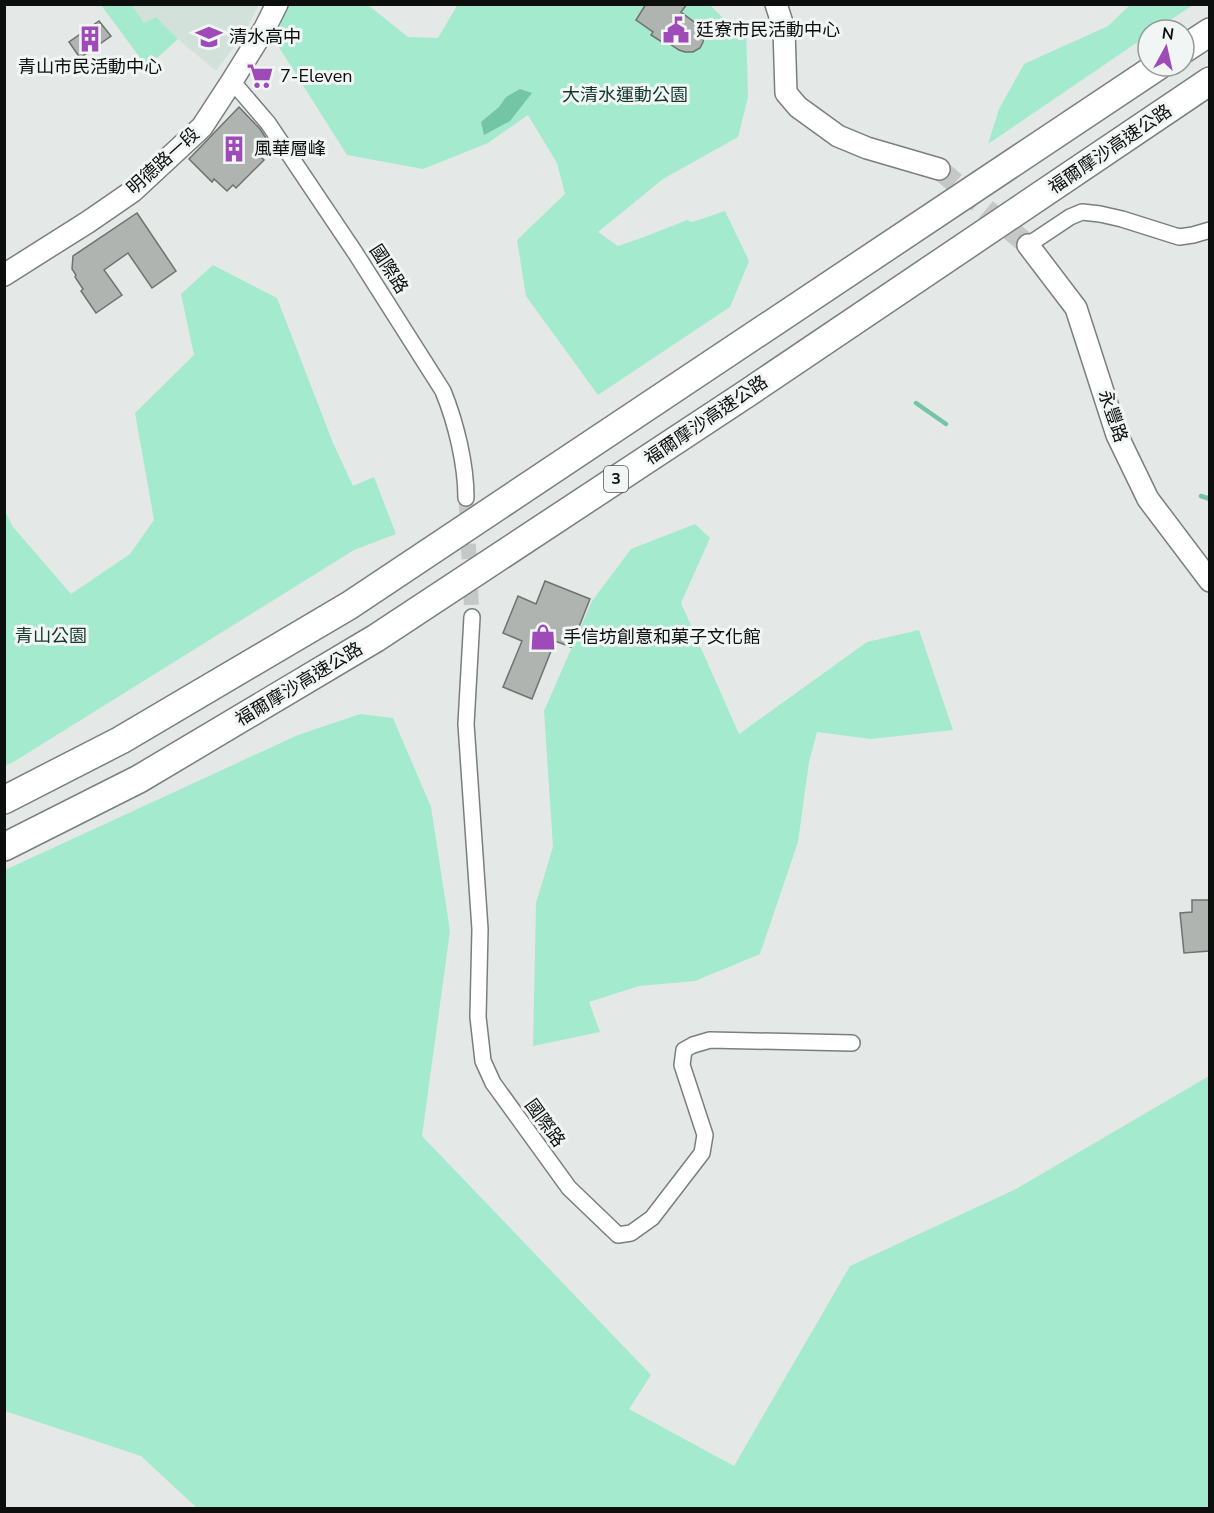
<svg xmlns="http://www.w3.org/2000/svg" width="1214" height="1513" font-family="'Nunito Sans','Noto Sans TC',sans-serif">
	<style>
		.built { fill: #d3e1db }
		.green { fill: #a3eace }
		.water { fill: #73c5a6 }
		.lines { fill: none; stroke-linecap: round; stroke-linejoin: round }
		.stream { stroke: #73c5a6; stroke-width: 4.5 }
		.building { fill: #afb4b1; stroke: #6e7270; stroke-width: 1.5 }
		.street-tunnel { stroke: #c4c8c6; stroke-width: 15; stroke-dasharray: 15 8; stroke-linecap: butt }
		.secondary-tunnel { stroke: #c4c8c6; stroke-width: 21; stroke-dasharray: 21 10; stroke-linecap: butt }
		.street-casing { stroke: #7a7f7d; stroke-width: 18 }
		.secondary-casing { stroke: #7a7f7d; stroke-width: 24 }
		.highway-casing { stroke: #7a7f7d; stroke-width: 30 }
		.street { stroke: #fff; stroke-width: 15 }
		.secondary { stroke: #fff; stroke-width: 21 }
		.highway { stroke: #fff; stroke-width: 27 }
		.labels { text-anchor: middle; dominant-baseline: central; stroke-width: 6; stroke-linejoin: round; paint-order: stroke }
		.shield { fill: #f1f6f4; stroke: #515453; stroke-width: 1.5 }
		.shield-label { font-size: 16px; font-weight: bold; fill: #0d0e0e }
		.poi-label { font-size: 18px; fill: #0d0e0e; stroke: #f1f6f4; text-anchor: start }
		.park-label { font-size: 18px; fill: #14392c; stroke: #f1f6f4 }
		.street-label { font-size: 18px; fill: #0d0e0e; stroke: #f1f6f4 }
	</style>
	<rect width="100%" height="100%" fill="#e4e9e7"/>
	<path class="built" d="M132,5H259L243,35L216,71L178,39L156,18L144,24Z"/>
	<path class="green" d="M290,4L368,5L408,37L438,38L458,4L710,5L728,23L746,25L748,97L738,137L663,179L598,232L618,246L644,237L687,220L692,222L725,211L749,261L730,307L598,395L526,296L517,240L565,194L557,163L528,115L488,143L423,169L347,155L277,44L283,11Z
		M101,5H132L144,23L156,17L178,39L147,67Z
		M1130,5H1193L1155,30H1148V35L988,144L999,109L1024,64L1108,26Z
		M213,265L277,298L333,443L353,486L374,477L396,534L354,550L15,761L5,766V511L13,527L71,594L130,554L154,520L135,413L194,355L181,294Z
		M695,524L710,538L681,603L739,734L867,642L919,630L953,730L871,739L817,732L809,762L798,842L760,954L695,981L639,986L589,1002L600,1032L533,1046L536,903L553,847L544,711L592,601L631,549Z
		M360,714L393,718L431,807L450,931L422,1136L651,1375L629,1409L734,1466L850,1266L1016,1189L1209,1076V1508H197L141,1456L5,1411V870L298,735Z"/>
	<path class="water" d="M520,89L532,93L510,121L484,135L481,122L499,107L506,97Z"/>
	<g class="lines">
		<path class="stream" d="M916,403L946,424
			M1201,496L1210,499"/>
	</g>
	<path class="building" d="M646,4H687L681,12L702,28L704,35L703,42L700,48L693,52H685L679,50L664,40L662,42L651,35L653,32L636,20Z
		M99,21L111,36L80,58L69,42Z
		M239,107L260,129L271,146L261,157L264,160L236,188L233,185L227,191L214,179L212,182L189,159Z
		M137,213L176,271L152,288L128,253L104,270L122,295L96,313L81,291L83,289L75,277L76,275L72,269L73,256Z
		M545,581L590,599L571,647L555,641L532,699L503,687L522,641L503,633L518,596L536,604Z
		M1192,900H1209V951L1184,953L1180,913L1192,912Z"/>
	<g class="lines">
		<path class="street-tunnel" d="M466,498L472,617"/>
		<path class="secondary-tunnel" d="M939,169L1028,245"/>
		<g class="street-casing">
			<path id="street" d="M232,81L268,123L356,254L443,391C456,423 466,464 466,498
				M1028,245L1070,217L1082,212L1100,214L1122,219L1179,237L1193,235L1210,230
				M472,617L466,724L480,929L478,1017L483,1061L493,1083L569,1188L618,1235L631,1233L652,1218L702,1153L705,1135L682,1065L684,1050L693,1045L710,1040L852,1043"/>
		</g>
		<g class="secondary-casing">
			<path id="secondary" d="M776,4L784,29L786,93L798,107L838,136L867,148L939,169
				M1028,245L1076,308L1117,435L1148,499L1210,581
				M4,275L88,222L133,191L202,127L232,81L265,28L277,4"/>
		</g>
		<g class="highway-casing">
			<path id="highway" d="M1184,49L1210,32
				M4,800L121,740L350,605L1158,66
				M4,847L139,779L376,638L746,394L1210,81"/>
		</g>
		<use href="#street" class="street"/>
		<use href="#secondary" class="secondary"/>
		<use href="#highway" class="highway"/>
	</g>
	<defs>
		<g id="civic-bare" transform="scale(2.07)"><path d="M-.6-6.5H3V-4.5H.6V-3L4-1V1h2V6H-6V1h2V-1L-.6-3ZM-1.2 2.5V6h2.4V2.5Z" fill="#9e4ab8" stroke="#f1f6f4" stroke-width="2.5" paint-order="stroke"/></g>
		<g id="school-bare" transform="scale(2.07)"><path d="M0-5L7-2L0 1L-7-2ZM-4 1L0 2.5L4 1V4Q0 6-4 4Z" fill="#9e4ab8" stroke="#f1f6f4" stroke-width="2.5" paint-order="stroke"/></g>
		<g id="building-bare" transform="scale(2.07)"><path d="M-4-6H4V6H1V3H-1V6H-4ZM-2.5-4.3h1.7v1.8h-1.7ZM.8-4.3h1.7v1.8H.8ZM-2.5-1h1.7V.8h-1.7ZM.8-1h1.7V.8H.8Z" fill="#9e4ab8" stroke="#f1f6f4" stroke-width="2.5" paint-order="stroke"/></g>
		<g id="supermarket-bare" transform="scale(2.07)"><path d="M-6-5.5h2.5l.6 2H6L4.5 2H-2.5L-4.4-4H-6ZM-1.5 3.2a1.3 1.3 0 1 0 .1 0ZM3 3.2a1.3 1.3 0 1 0 .1 0Z" fill="#9e4ab8" stroke="#f1f6f4" stroke-width="2.5" paint-order="stroke"/></g>
		<g id="shop-bare" transform="scale(2.07)"><path d="M-5-2.5h2.3a2.7 3.5 0 0 1 5.4 0H5L5.5 6h-11ZM-1.5-2.5h3a1.5 2.3 0 0 0-3 0Z" fill="#9e4ab8" stroke="#f1f6f4" stroke-width="2.5" paint-order="stroke"/></g>
	</defs>
	<g fill-rule="evenodd">
		<use href="#civic-bare" x="676" y="30"/>
		<use href="#school-bare" x="209" y="37"/>
		<use href="#building-bare" x="90" y="39"/>
		<use href="#supermarket-bare" x="260" y="76"/>
		<use href="#building-bare" x="234" y="149"/>
		<use href="#shop-bare" x="543" y="637"/>
	</g>
	<g class="labels">
		<rect class="shield" x="604" y="466" width="24" height="26" rx="4.5"/>
		<g class="shield-label">
			<text x="616" y="479">3</text>
		</g>
		<g class="poi-label">
			<text x="696" y="30">廷寮市民活動中心</text>
			<text x="229" y="37">清水高中</text>
			<text x="90" y="67" text-anchor="middle">青山市民活動中心</text>
			<text x="280" y="76">7-Eleven</text>
			<text x="254" y="149">風華層峰</text>
			<text x="563" y="637">手信坊創意和菓子文化館</text>
		</g>
		<g class="park-label">
			<text x="625" y="95">大清水運動公園</text>
			<text x="51" y="636">青山公園</text>
		</g>
		<g class="street-label">
			<text transform="translate(1110 149) rotate(-34)">福爾摩沙高速公路</text>
			<text transform="translate(163 161) rotate(-42)">明德路一段</text>
			<text transform="translate(389 269) rotate(57)">國際路</text>
			<text transform="translate(1113 416) rotate(71)">永豐路</text>
			<text transform="translate(706 420) rotate(-34)">福爾摩沙高速公路</text>
			<text transform="translate(299 684) rotate(-31)">福爾摩沙高速公路</text>
			<text transform="translate(545 1123) rotate(54)">國際路</text>
		</g>
	</g>
	<rect width="1214" height="1513" fill="none" stroke="#0d0e0e" stroke-width="12"/>
	<g transform="translate(1166 48) rotate(8)"><circle r="28" fill="#f1f6f4" stroke="#969998" stroke-width="1.5"/>
	<path d="M0-4.5L10 22L0 15L-10 22Z" fill="#9e4ab8"/>
	<text y="-9" font-size="16" font-weight="bold" text-anchor="middle" fill="#0d0e0e">N</text>
	</g>
</svg>
